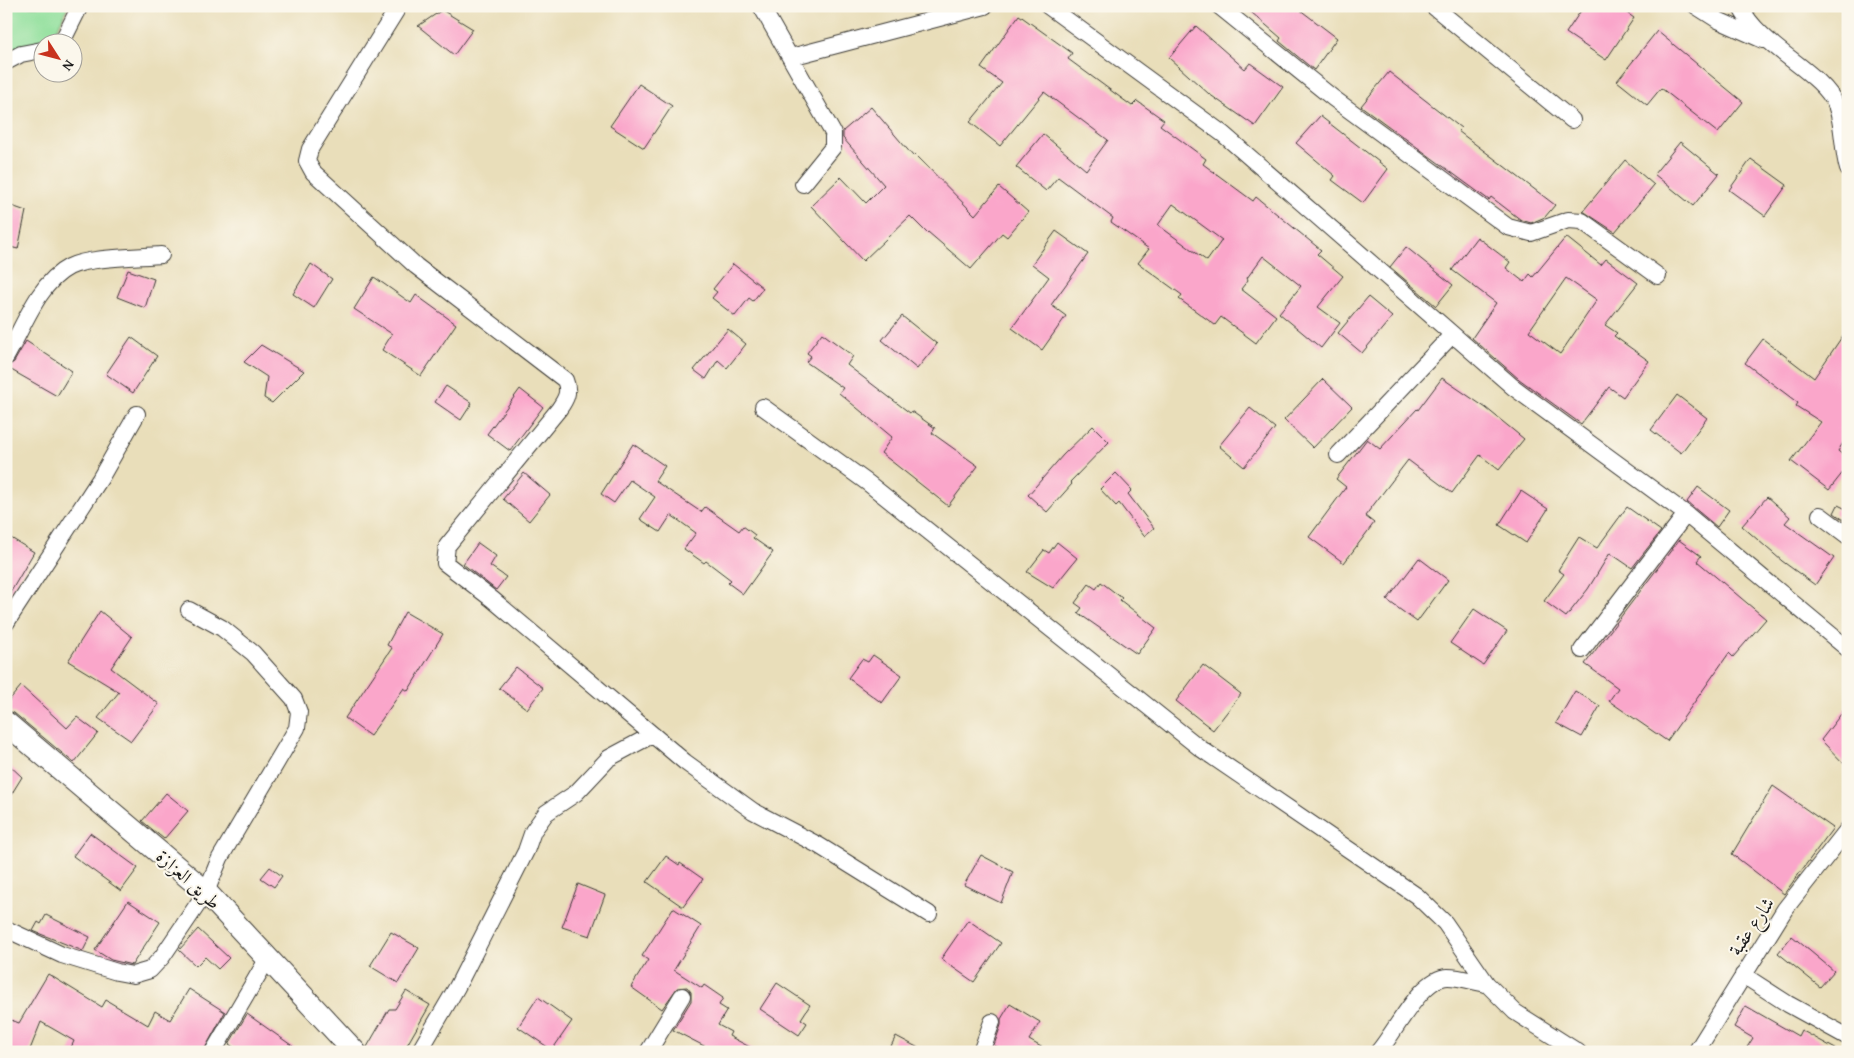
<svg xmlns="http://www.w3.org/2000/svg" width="1854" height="1058" font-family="'Gentium Book Plus',Amiri,serif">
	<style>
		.green { fill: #92e09d; stroke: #577e5c }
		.building { fill: #faa6ca; fill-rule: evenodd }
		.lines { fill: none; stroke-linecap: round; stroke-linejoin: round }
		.street-casing { stroke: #3b3934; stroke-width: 18 }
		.secondary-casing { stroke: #3b3934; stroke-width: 24 }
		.street { stroke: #fff; stroke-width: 16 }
		.secondary { stroke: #fff; stroke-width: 22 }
		.labels { text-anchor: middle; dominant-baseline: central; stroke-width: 4; stroke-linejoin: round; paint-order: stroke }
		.street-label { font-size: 19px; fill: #1c1c1c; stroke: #fbf7ec }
	</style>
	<rect width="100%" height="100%" fill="#fbf7ec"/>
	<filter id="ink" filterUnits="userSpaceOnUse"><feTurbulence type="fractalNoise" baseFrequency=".02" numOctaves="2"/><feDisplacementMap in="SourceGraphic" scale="10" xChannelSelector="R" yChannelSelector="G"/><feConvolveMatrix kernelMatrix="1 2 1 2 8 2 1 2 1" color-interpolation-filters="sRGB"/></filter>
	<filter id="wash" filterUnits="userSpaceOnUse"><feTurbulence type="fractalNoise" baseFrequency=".0096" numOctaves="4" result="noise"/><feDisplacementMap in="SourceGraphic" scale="20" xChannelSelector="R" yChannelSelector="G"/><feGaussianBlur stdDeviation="1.12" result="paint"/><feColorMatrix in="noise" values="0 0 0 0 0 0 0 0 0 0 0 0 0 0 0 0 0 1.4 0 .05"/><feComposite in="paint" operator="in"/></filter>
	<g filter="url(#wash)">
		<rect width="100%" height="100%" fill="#e9deba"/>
		<path class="green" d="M6,6H68L51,42H42L6,62Z"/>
		<g id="blocks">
			<path class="building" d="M1244,6H1295L1337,38L1314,70L1279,41L1281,38Z
				M1584,6H1617L1634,18L1606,60L1566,33Z
				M442,10L473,29L454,55L418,26Z
				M1019,15L1072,53L1068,59L1132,106L1137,101L1164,120L1160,125L1206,159L1203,164L1253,201L1256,197L1321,250L1317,254L1343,276L1318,307L1340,323L1321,348L1279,313L1301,286L1263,256L1247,278L1248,280L1241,289L1276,316L1256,343L1221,317L1215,325L1179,299L1182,295L1138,263L1149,249L1111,222L1113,218L1058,177L1046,191L1016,167L1043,134L1086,170L1108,140L1044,92L1000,146L970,122L1002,83L981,68ZM1173,204L1222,240L1207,261L1158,225Z
				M1196,26L1245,69L1250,63L1283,87L1255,126L1209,94L1169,58Z
				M1657,31L1743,102L1718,133L1661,88L1647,105L1617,81Z
				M1389,72L1461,128L1458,131L1555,205L1545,217L1531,223L1521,220L1491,197L1489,200L1361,106Z
				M639,84L672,106L644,148L610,126Z
				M871,107L913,156L915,154L975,215L999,187L1028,212L1007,237L1002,233L971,269L928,232L927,233L910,216L863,261L811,206L841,177L866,203L884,185L843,138V131Z
				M1320,116L1388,169L1363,203L1332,180L1335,176L1296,143Z
				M1680,142L1719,174L1693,206L1654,174Z
				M1751,159L1787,185L1765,216L1729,190Z
				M1625,160L1654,185L1615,232L1583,211Z
				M6,204L26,211L18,249L6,246Z
				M1056,231L1088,254L1051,305L1066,316L1042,350L1012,328L1049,277L1032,264Z
				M1477,237L1510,262L1506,268L1524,282L1530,274L1533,277L1566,237L1601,265L1606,259L1638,283L1605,325L1617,333L1614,336L1649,361L1623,397L1609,387L1581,424L1519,379L1472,338L1496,303L1452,270ZM1566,278L1597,300L1560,354L1529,331Z
				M1406,247L1453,285L1436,306L1390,267Z
				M311,264L332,279L314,308L293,294Z
				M733,264L763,288L753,301L749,298L735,316L712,298L717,292L713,289Z
				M128,270L154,279L145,308L117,297Z
				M374,277L411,303L416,295L456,324L421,376L382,350L392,334L354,309Z
				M1368,297L1392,317L1362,353L1338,333Z
				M902,316L937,344L917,369L882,340Z
				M1848,328V435L1838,451L1848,459V466L1829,490L1791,461L1821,422L1796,406L1798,403L1745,363L1763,339L1814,378Z
				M728,329L746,344L727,368L718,360L706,379L694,370Z
				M822,333L853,356L847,365L910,413L911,411L935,428L932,433L978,466L948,506L881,453L892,437L839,393L843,388L806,362L811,356L807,353Z
				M131,337L157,356L133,393L106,374Z
				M26,341L72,371L57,396L6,367L14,362Z
				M261,345L304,371L272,403L264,398L267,377L244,362Z
				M1442,378L1486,408L1524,439L1499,470L1480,455L1452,493L1408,460L1365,516L1374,523L1344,563L1309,537L1346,487L1336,479L1367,439L1380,449L1417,409L1418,410Z
				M1323,379L1352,407L1313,448L1284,420Z
				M446,386L472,403L461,420L435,402Z
				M520,389L543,407L510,451L487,434Z
				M1677,395L1707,418L1681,453L1651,430Z
				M1250,408L1275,428L1244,467L1219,446Z
				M1093,426L1109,442L1070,482L1072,484L1047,512L1028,495L1063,455Z
				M633,444L665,466L655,481L701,512L705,507L739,531L743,526L755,535L753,538L773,552L743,594L728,583L731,580L706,561L704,563L684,549L696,533L671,515L660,532L640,519L655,497L630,480L614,503L601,494Z
				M524,473L550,495L529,521L503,499Z
				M1116,473L1132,490L1128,494L1154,528L1144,536L1119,503L1116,506L1100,489Z
				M1698,487L1729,510L1717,527L1687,502Z
				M1521,491L1548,509L1526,543L1499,525Z
				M1767,497L1790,517L1785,523L1834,558L1815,585L1782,561L1742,526Z
				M1838,505L1848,510V523L1834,513Z
				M1627,507L1661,531L1632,568L1610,553L1588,589L1566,617L1544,601L1564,574L1558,570L1579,537L1597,548Z
				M6,535L34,552L6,600Z
				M1679,540L1701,556L1697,561L1766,619L1733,657L1729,653L1667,741L1609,701L1618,688L1585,664Z
				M1057,542L1077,558L1053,588L1027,572L1044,550L1049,553Z
				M478,543L496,556L490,566L506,577L496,590L463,564Z
				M1419,558L1448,580L1417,622L1387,600Z
				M1101,582L1122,598L1120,600L1156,628L1137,654L1078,613L1082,608L1075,603L1089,584L1096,589Z
				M1474,609L1507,631L1483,665L1450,643Z
				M100,611L132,637L111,668L159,704L131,741L98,718L119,692L68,661Z
				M405,612L443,634L408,691L404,688L370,736L345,718L392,648L387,645Z
				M873,655L902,675L882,703L848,678L862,659L868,662Z
				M1203,665L1241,694L1213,730L1176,701Z
				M516,667L543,688L527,709L499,688Z
				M21,686L67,728L77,717L98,733L74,763L14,713L6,710V704Z
				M1575,691L1600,706L1582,737L1556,723Z
				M1848,705V768L1821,740Z
				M6,762L22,777L6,803Z
				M1773,786L1833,828L1784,894L1732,854Z
				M166,793L188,811L164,839L142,821Z
				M90,833L138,868L121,891L73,856Z
				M981,855L1013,872L1001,903L964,885Z
				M666,856L679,865L680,863L703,879L683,907L647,882Z
				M270,867L282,876L274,887L261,878Z
				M578,884L605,895L590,936L562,927Z
				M128,901L160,922L132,965L111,960L95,950Z
				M673,908L701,926L674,970L702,988L704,985L723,998L719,1005L727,1010L718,1025L731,1032L729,1036L759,1052H703L706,1047L673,1030L691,1001V992L687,987L677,988L662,1009L631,987L648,960L642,956Z
				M46,915L90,937L83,951L33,931L38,922L41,924Z
				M968,920L1001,943L974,982L941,959Z
				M198,929L229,958L218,969L205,957L196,966L179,950Z
				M391,932L419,948L398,983L370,966Z
				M1792,936L1834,971L1820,987L1778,953Z
				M48,974L102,1007L106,1000L148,1025L155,1011L170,1020L189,989L225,1012L203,1052H69L74,1041L41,1022L29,1052H6V1018L19,1023Z
				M777,983L810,1005L801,1019L807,1023L799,1035L760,1009Z
				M406,991L430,1005L403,1052H368L367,1047L389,1009H395Z
				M538,997L572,1021L552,1050L518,1027Z
				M1010,1004L1040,1022L1029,1040L1050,1052H1005L994,1045L1001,1025V1019Z
				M1746,1006L1798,1036L1801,1030L1841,1052H1744L1753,1038L1734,1027Z
				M247,1014L301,1052H240L229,1044Z
				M896,1036L926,1052H888Z"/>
		</g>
	</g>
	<g filter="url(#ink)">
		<use href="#blocks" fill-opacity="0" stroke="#3b3934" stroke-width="1"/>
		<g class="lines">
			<g class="street-casing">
				<path id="street" d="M399,6L310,149L307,161L313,172L416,266L565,380C570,392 566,399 559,409L447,546L445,563L492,599L685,762L753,811L818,845L929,914
					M761,6L833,133V147L803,184
					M1048,6L1223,134L1513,387L1686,514L1848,649
					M1219,6L1333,98L1508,227L1531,233L1568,220L1582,221L1658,276
					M1433,6L1572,120
					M1696,6L1718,20L1763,40
					M1740,6C1759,47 1822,71 1836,105C1844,125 1842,149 1848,169
					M62,42L80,6
					M791,57L985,6
					M6,62L21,54L42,50
					M6,357C23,328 38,283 69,267C88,257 139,257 161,255
					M763,407L868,483L1200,748L1417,896L1445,923L1487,984L1515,1012L1578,1052
					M1338,455L1452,335
					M1820,515L1848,536
					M6,623L100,479L137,414
					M1582,650L1686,514
					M6,929L62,955L117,972L133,975L150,970L162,957L206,892L220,858L297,728L299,712L294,699L253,653L222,628L189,610
					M1743,975L1788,1004L1848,1037
					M213,1052L268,958
					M419,1052L457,987L526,851L533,831L546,813L576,793L609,758L652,735
					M648,1052L682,996
					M981,1052L992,1022
					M1378,1052C1395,1033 1421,977 1448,977C1460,977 1475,982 1487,984
					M1696,1052L1785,909L1848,829"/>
			</g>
			<g class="secondary-casing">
				<path id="secondary" d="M6,723L206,892L355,1052"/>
			</g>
			<use href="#street" class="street"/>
			<use href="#secondary" class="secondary"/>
		</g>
	</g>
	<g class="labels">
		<g class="street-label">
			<text transform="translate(189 879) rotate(42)">طريق العزازة</text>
			<text transform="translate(1751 926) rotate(-56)">شارع عقبة</text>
		</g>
	</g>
	<rect width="1854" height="1058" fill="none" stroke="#fbf7ec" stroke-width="25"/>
	<g transform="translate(58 58) rotate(126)"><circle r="24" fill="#fbf7ec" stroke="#a29f99"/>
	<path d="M0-4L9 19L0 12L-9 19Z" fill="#c8321e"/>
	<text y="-8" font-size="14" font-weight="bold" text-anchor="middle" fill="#1c1c1c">N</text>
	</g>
</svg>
